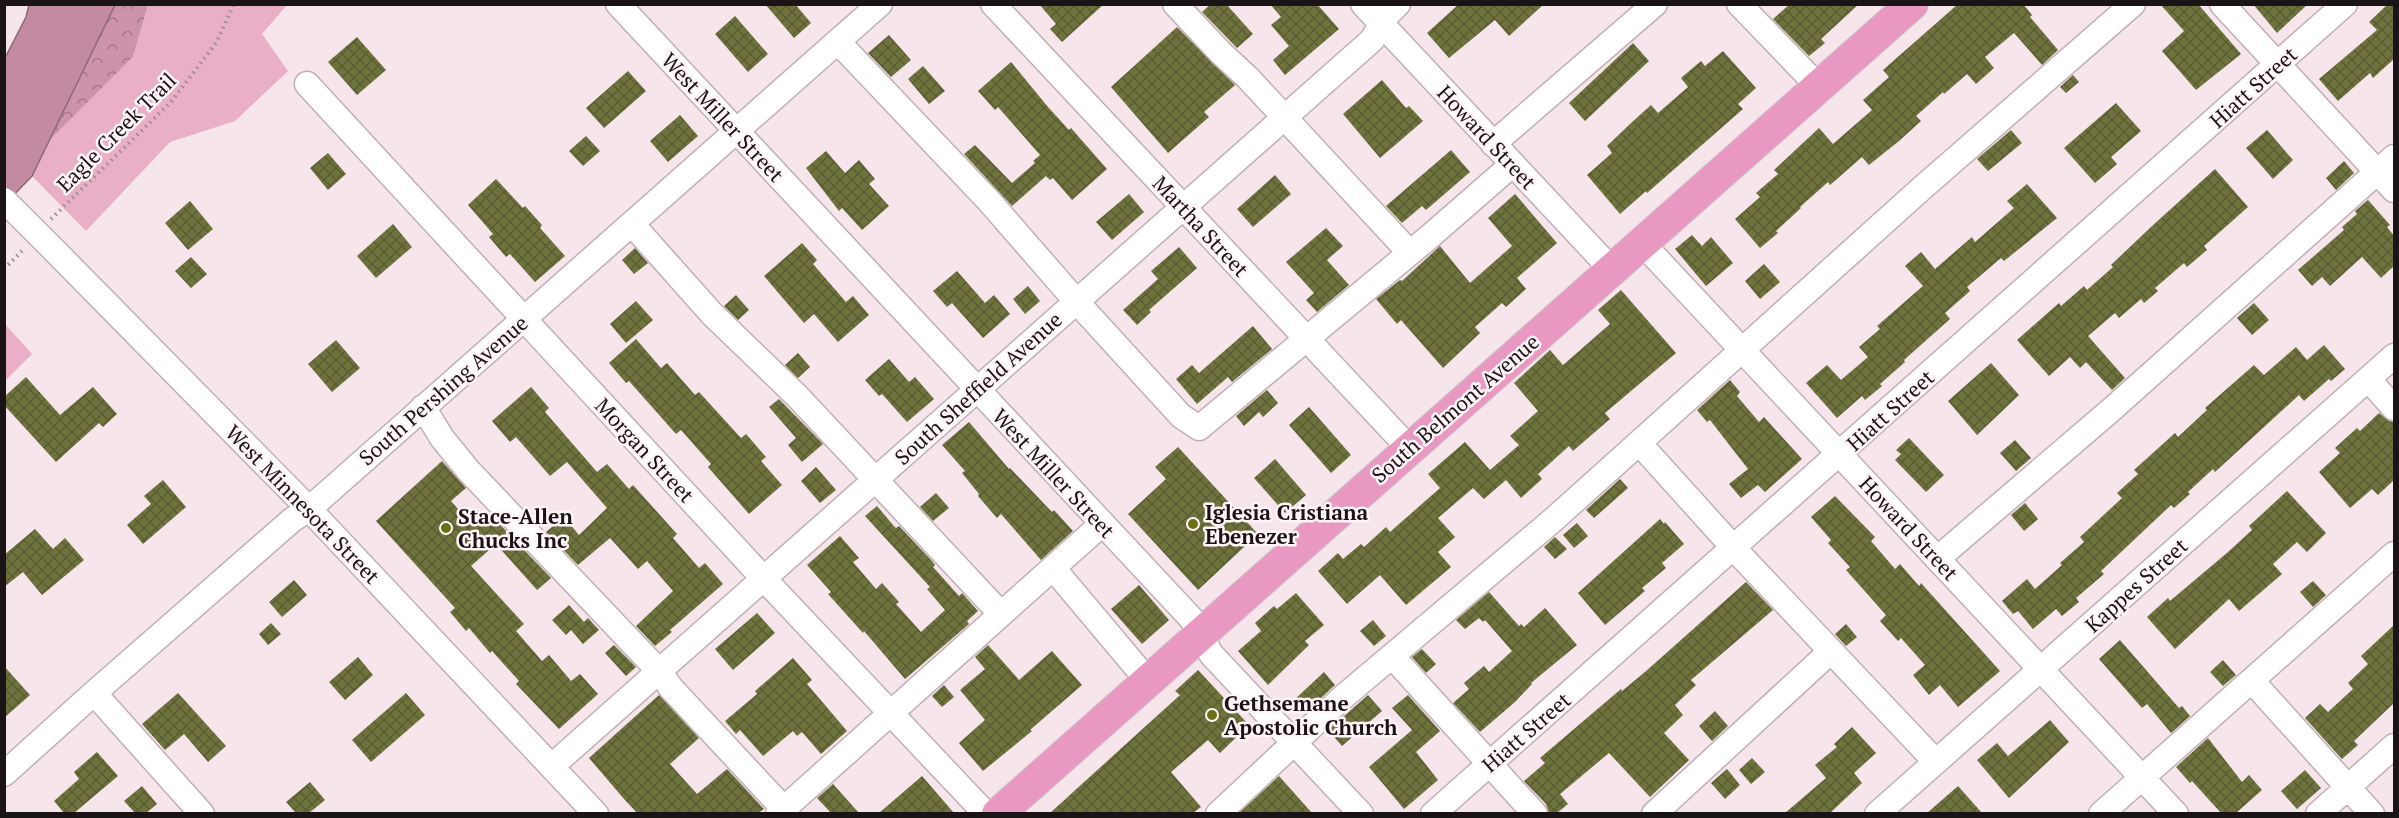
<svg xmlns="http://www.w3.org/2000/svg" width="2399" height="818" font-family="'PT Serif',serif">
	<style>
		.green { fill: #e9afc7 }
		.forest { fill: url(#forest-crowns) }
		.water { fill: #c38ba2; stroke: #906778; stroke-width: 1.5 }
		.building { fill: url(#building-cross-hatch) }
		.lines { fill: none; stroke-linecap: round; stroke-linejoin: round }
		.minor-casing { stroke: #c0b0b6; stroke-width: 27 }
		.major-casing { stroke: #cdcbcc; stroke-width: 34 }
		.path { stroke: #978b8f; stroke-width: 4; stroke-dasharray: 1.5 4.5; stroke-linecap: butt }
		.minor { stroke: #fff; stroke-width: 24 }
		.major { stroke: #e999c1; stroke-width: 32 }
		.minor-bridge-casing { stroke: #c0b0b6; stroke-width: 27; stroke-linecap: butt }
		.minor-bridge { stroke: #fff; stroke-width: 24 }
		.poi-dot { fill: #6a7016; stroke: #fff4f8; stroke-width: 2 }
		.labels { text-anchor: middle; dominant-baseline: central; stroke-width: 5; stroke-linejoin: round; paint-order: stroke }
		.street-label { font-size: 21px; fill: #1a1416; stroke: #fff4f8 }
		.poi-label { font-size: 21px; font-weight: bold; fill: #1a1416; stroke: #fff4f8; text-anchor: start }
	</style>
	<defs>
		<pattern id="forest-crowns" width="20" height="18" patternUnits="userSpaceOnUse" patternTransform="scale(1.5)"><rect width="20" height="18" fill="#cc93ab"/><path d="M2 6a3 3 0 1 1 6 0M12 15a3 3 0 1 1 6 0" fill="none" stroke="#a5778a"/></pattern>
		<pattern id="building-cross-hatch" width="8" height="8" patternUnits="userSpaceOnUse" patternTransform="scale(1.5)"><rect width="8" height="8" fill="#6e733e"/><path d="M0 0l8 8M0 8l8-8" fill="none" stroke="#5a5d33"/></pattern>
	</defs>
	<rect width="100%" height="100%" fill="#f6e5eb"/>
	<path class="green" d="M148,5H287L262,34L288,71L235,121L170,142L86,231L32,176L49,141L133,57Z
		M5,324L32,354L5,381Z"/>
	<path class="forest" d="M115,5H148L133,57L49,141Z"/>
	<path class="water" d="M29,5H115L32,176L5,204L4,60L26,17Z"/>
	<path class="building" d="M765,4H795L811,23L794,38Z
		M1039,4H1104L1062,42L1050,29L1056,24Z
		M1211,4H1226L1253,34L1237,48L1202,12Z
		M1270,4H1317L1339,29L1285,75L1273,60L1289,46L1271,25L1281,17Z
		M1459,4H1544L1509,36L1495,20L1449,58L1427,33Z
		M1790,4H1859L1821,39L1825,43L1809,56L1773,19Z
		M1958,4H2023L2032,15L2030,17L2058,50L2042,65L2014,33L1985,57L1994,68L1976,84L1967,74L1944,94L1943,92L1916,116L1921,121L1899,141L1869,165L1862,157L1830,185L1828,182L1800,207L1801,208L1776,231L1778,233L1760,248L1735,219L1760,197L1756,193L1778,174L1774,170L1819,128L1833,144L1872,110L1863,100L1889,77L1883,70Z
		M2160,4H2198L2241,54L2196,90L2162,51L2184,31Z
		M2253,4H2308L2277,33Z
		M2388,4H2394V59L2373,78L2370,73L2338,101L2319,79L2377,30L2369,22Z
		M735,16L768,54L748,72L715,34Z
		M1177,27L1235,85L1204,112L1209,117L1168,153L1111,87Z
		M889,35L911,60L891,77L868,53Z
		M357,37L386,70L357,95L328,62Z
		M1633,43L1649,61L1585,121L1569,103Z
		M1723,51L1756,88L1738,104L1743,109L1647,193L1646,191L1620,214L1587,175L1612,153L1607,146L1631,123L1651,105L1658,113L1688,87L1681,78L1701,61L1705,66Z
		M1011,62L1048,107L1069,130L1071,128L1107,169L1072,200L1053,178L1050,180L1046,176L1012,206L964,154L975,145L1012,183L1035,163L1033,161L1040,155L998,107L995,110L978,91Z
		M923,66L945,91L929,104L908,79Z
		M628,71L646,91L604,128L586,108Z
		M2073,75L2079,82L2066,93L2060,87Z
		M1382,80L1406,108L1409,106L1423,121L1380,158L1343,114Z
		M2116,103L2141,131L2111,157L2117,164L2095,183L2064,148Z
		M680,115L698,136L668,162L650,141Z
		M2011,130L2022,143L1988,171L1977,159Z
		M2267,130L2293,160L2273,179L2246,148Z
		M586,136L600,151L583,166L569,151Z
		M1451,150L1470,172L1426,210L1422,206L1402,223L1386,206Z
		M826,151L845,173L859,160L875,179L869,184L889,206L862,230L842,208L839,211L806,168Z
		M328,153L346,174L328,190L310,168Z
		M2344,161L2354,173L2336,190L2326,178Z
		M2215,169L2248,207L2204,246L2207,250L2187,267L2184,263L2155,288L2158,291L2144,303L2141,299L2119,318L2115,313L2088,336L2125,378L2112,390L2086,362L2080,368L2070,357L2049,376L2017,340L2059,303L2061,306L2084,286L2087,290L2113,267L2111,265L2152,226Z
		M1275,175L1291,194L1253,227L1237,209Z
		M496,179L523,208L525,206L542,225L540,228L565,256L535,282L510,254L506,257L489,237L493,234L468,205Z
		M2027,184L2057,218L2004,261L2001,258L1967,287L1970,291L1945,313L1950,319L1904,360L1905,362L1880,384L1882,386L1865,400L1862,396L1837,418L1806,383L1827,365L1841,380L1868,357L1859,347L1880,329L1877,326L1923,286L1905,266L1921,252L1935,269L1972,237L1975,242L2014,208L2007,201Z
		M1129,194L1144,212L1112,240L1096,222Z
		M1515,194L1557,243L1517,278L1526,289L1506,307L1502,303L1475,327L1480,333L1443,368L1401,320L1397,324L1376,299L1400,280L1402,281L1440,246L1470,283L1512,246L1488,218Z
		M2368,200L2390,225L2387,227L2394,236V266L2381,278L2362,257L2330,286L2322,277L2312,286L2298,270L2344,230L2342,227L2357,214L2355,211Z
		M190,201L213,229L188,250L165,223Z
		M393,224L412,247L376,278L357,256Z
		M1326,228L1343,246L1327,260L1349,285L1317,312L1306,300L1314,293L1286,262Z
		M1692,235L1702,246L1711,237L1733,263L1706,286L1675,249Z
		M802,243L817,260L813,264L846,302L853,296L869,315L838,342L814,314L804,323L764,276Z
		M1179,247L1197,268L1149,310L1151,312L1137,325L1123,310L1158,279L1151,271Z
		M635,248L648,263L634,274L622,260Z
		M191,257L207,274L191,288L175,271Z
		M1764,264L1780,282L1760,299L1745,281Z
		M957,271L985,303L994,295L1010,314L983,338L952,303L947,307L933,291Z
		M1028,286L1040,301L1025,314L1013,299Z
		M1621,290L1676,353L1605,413L1610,419L1573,451L1569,446L1538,474L1542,479L1521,498L1506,480L1484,499L1473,488L1438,518L1455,537L1438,552L1451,567L1406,605L1380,575L1347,604L1318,571L1338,553L1343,559L1361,544L1364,547L1386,527L1390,532L1440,488L1428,474L1465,442L1490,470L1519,445L1510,436L1538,411L1514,383L1550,350L1563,365L1610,324L1598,310Z
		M736,295L749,310L738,320L724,306Z
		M636,301L653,320L626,343L610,324Z
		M2254,303L2269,320L2252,335L2237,318Z
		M1253,326L1272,349L1232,382L1228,377L1197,404L1176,379L1192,365L1199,373Z
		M636,339L661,368L667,363L695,395L699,392L741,438L746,434L766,457L761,461L782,485L749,514L708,467L711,464L681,430L676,434L629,381L626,383L609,363Z
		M336,340L360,368L332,392L308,364Z
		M2324,345L2345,369L2331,381L2329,379L2304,401L2299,395L2215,472L2213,469L2188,492L2190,494L2174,508L2171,505L2101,571L2104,574L2076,598L2079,602L2062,616L2056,609L2033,629L2018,611L2013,614L2002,601L2027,579L2035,589L2062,565L2060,563L2084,542L2080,537L2122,498L2117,493L2138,474L2134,470L2175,433L2178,437L2207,410L2205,408L2254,365L2264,375L2296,347L2307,360Z
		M798,353L810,367L798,378L785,365Z
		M889,359L909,382L915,377L934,399L907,422L882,394L879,396L865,380Z
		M1991,363L2019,395L1977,435L1948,401Z
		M26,377L60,415L93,387L117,414L103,427L99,423L56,462L4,405V397Z
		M1730,380L1740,392L1737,396L1759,422L1764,417L1802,459L1765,492L1758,485L1741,498L1729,484L1748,469L1710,420L1707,422L1697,410Z
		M531,387L549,408L545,412L597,472L607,464L629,489L633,485L677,534L673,538L699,568L705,563L723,584L670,630L672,632L655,646L636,626L673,591L647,561L638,569L610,538L578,565L546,532L564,517L579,535L607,508L567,462L550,476L516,437L510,442L492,421Z
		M1267,390L1278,403L1263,417L1259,412L1244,426L1236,416Z
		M779,399L823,444L802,462L788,445L796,438L769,407Z
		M1309,407L1351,455L1331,473L1289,425Z
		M2379,413L2389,421L2394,422V480L2378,495L2372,489L2350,508L2319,472L2340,453L2335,448L2357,428L2360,431Z
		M969,422L1009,469L1010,468L1052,512L1054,510L1073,531L1041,560L1001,514L997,518L978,496L979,494L962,473L965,471L942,445Z
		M1909,438L1944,475L1926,492L1895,460L1901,454L1896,450Z
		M2015,440L2031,458L2016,471L2000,453Z
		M1178,447L1258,534L1198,590L1128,514L1166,479L1155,467Z
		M1275,459L1306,495L1285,513L1254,478Z
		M442,461L466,488L451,501L473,526L488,512L551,578L537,590L496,544L471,566L524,624L516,631L542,661L549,655L571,681L580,674L598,694L559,729L516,684L519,681L492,651L490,653L469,628L466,631L450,612L455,608L376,521Z
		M816,467L836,490L820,503L801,481Z
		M1620,479L1628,488L1594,518L1586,510Z
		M163,480L186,507L143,544L127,525L151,504L144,496Z
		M2287,491L2326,533L2307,552L2297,542L2273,564L2282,574L2239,611L2229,599L2175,649L2147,617L2168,598L2170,601L2228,552L2252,530L2249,526Z
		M936,493L949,508L933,521L920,507Z
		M1835,496L1875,537L1871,541L1895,569L1900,564L1919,586L1921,583L2000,671L1958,707L1940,685L1929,695L1913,675L1925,665L1901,638L1898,641L1880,621L1886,615L1846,570L1850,567L1828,543L1831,540L1811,517Z
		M2025,503L2038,519L2024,531L2011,515Z
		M877,506L893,525L896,528L899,526L932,561L935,565L933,567L959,596L962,593L978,611L967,621L969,624L905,679L864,631L863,633L828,594L831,592L807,565L840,536L859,558L853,562L876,589L882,583L899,602L896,604L921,632L945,610L927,589L930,587L865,516Z
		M1660,519L1664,524L1665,522L1684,544L1662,563L1666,568L1642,588L1645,591L1605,625L1578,593Z
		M1577,523L1588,536L1574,548L1563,535Z
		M35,529L53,549L65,538L84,560L42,595L23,572L4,587V555Z
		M1555,537L1567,549L1555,559L1544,547Z
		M294,580L307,595L282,617L269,602Z
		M2313,581L2326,595L2313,607L2300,592Z
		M1746,582L1773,610L1691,680L1696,685L1675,705L1683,715L1664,733L1689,760L1650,797L1609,753L1560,794L1568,804L1557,813H1549L1546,804L1524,781L1545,763L1540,758L1621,689L1622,691L1645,672Z
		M1139,585L1169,620L1142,644L1111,609Z
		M1489,592L1519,626L1521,624L1524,627L1545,608L1577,645L1531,683L1532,684L1515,702L1480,732L1453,703L1469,689L1464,683L1484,666L1489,672L1512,651L1485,620L1483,622L1479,618L1465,629L1456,620Z
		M1296,593L1324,625L1305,641L1309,645L1268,685L1238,651L1261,631L1255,623L1274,606L1277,609Z
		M569,605L584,622L588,618L599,630L583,644L571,630L566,635L552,620Z
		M757,613L775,633L733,670L715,649Z
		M1373,620L1386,636L1374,646L1360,631Z
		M271,623L281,634L268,645L259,634Z
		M1846,624L1857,637L1846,646L1835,634Z
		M2394,625V703L2354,741L2358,745L2342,759L2305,718L2320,704L2328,712L2353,689L2348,683L2368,664L2361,656Z
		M2120,640L2179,708L2182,706L2190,716L2171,733L2147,704L2142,708L2099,659Z
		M614,645L636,667L626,676L605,653Z
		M988,645L1019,680L1052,651L1082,685L1030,730L1032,731L983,771L959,743L985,720L960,690L985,669L975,657Z
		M1422,649L1436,664L1426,673L1412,657Z
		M358,657L373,675L345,700L329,682Z
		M793,658L812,680L807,684L847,731L821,754L802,732L797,736L793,731L763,756L740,730L736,734L725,721L757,694L755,691Z
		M2223,660L2236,675L2223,686L2210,672Z
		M4,666L30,695L4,718Z
		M1198,670L1249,725L1220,753L1208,740L1171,772L1201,807L1193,813H1050L1180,695L1175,691Z
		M1324,672L1335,685L1305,713L1294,700Z
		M944,685L954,697L942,707L932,696Z
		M178,693L226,746L208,762L184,734L165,750L142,724Z
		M406,693L425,715L371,762L352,740Z
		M659,695L699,738L670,764L697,794L727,769L764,809L758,813H637L624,799L589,758Z
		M1368,695L1382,711L1342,746L1328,730Z
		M1408,695L1440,731L1416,752L1438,780L1404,809L1369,767L1412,730L1392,708Z
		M1715,711L1728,726L1712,741L1699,726Z
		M2050,720L2069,742L2009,798L1977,760L1997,743L2008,756Z
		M1852,727L1876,753L1854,773L1862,783L1830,813H1785L1826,778L1815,765L1837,747L1834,744Z
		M2208,738L2242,782L2249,775L2262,790L2236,813H2221L2192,781L2190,783L2176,767Z
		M97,752L118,776L74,813H64L54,801L79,779L74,772Z
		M1752,758L1765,772L1751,784L1739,770Z
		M1727,769L1740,785L1725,799L1711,783Z
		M2305,770L2321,788L2297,809L2281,791Z
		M922,776L954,813H879Z
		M1279,776L1312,813H1239Z
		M310,782L325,800L309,813H296L286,802Z
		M833,784L859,813H831L817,798Z
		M142,786L157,804L146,813H135L124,801Z
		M1958,786L1982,813H1927Z"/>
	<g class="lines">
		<g class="minor-casing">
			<path id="minor" d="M618,4L1188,615L1195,623L1211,654L1361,814
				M993,4L1409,448
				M1175,4L1221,53L1248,78L1409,252
				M1363,4L1612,270
				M1739,4L1819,87
				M2222,4L2394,190
				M838,42L989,201L1076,301L1181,416L1199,428L1428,238L1513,164
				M307,84L764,579L986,814
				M1493,144L1655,4
				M632,224L712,314L798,397L1001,614
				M1642,243L2176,814
				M56,252L309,509L596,814
				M2368,379L2394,408
				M423,407L442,438L468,470L659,671L671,688L783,808
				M1639,443L1742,557L1936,762
				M1937,559L2111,410L2394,157
				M1053,568L1148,681
				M1392,656L1535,814
				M2252,681L2372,814
				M94,693L202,814
				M552,766L1372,40L1387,15L1398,4
				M4,774L94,693L292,520L309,509L880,4
				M778,814L1102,524
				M1218,814L1342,698L1553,520L1921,189L2133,4
				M1433,814L2345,4
				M1654,814L1831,651
				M1877,814L2394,356
				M2101,814L2394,554
				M2318,814L2394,746"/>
		</g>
		<g class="major-casing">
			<path id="major" d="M998,814L1912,4"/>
		</g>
		<path class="path" d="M51,219L171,102L216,43L234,4
			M4,269L24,249"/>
		<use href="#minor" class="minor"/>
		<use href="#major" class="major"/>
		<g class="minor-bridge-casing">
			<path id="minor-bridge" d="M4,200L56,252"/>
		</g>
		<use href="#minor-bridge" class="minor-bridge"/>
	</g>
	<g class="poi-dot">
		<circle cx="1193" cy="524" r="6"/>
		<circle cx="446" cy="528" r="6"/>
		<circle cx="1212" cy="715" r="6"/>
	</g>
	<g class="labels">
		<g class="street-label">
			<text transform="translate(2253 87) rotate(-42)">Hiatt Street</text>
			<text transform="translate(723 117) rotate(47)">West Miller Street</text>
			<text transform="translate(116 132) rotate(-45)">Eagle Creek Trail</text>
			<text transform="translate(1487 137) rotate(47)">Howard Street</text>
			<text transform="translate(1201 226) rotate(47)">Martha Street</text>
			<text transform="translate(978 388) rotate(-42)">South Sheffield Avenue</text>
			<text transform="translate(443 390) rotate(-41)">South Pershing Avenue</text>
			<text transform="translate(1455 408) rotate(-41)">South Belmont Avenue</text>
			<text transform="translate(1890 410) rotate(-42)">Hiatt Street</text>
			<text transform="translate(645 450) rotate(47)">Morgan Street</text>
			<text transform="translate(1054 473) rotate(47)">West Miller Street</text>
			<text transform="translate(303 504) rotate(46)">West Minnesota Street</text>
			<text transform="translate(1909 528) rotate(47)">Howard Street</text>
			<text transform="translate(2136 585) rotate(-42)">Kappes Street</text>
			<text transform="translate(1526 732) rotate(-41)">Hiatt Street</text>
		</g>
		<g class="poi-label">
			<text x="1205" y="512">Iglesia Cristiana<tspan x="1205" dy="24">Ebenezer</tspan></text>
			<text x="458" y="516">Stace-Allen<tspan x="458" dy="24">Chucks Inc</tspan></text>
			<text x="1224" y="703">Gethsemane<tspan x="1224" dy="24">Apostolic Church</tspan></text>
		</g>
	</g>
	<rect width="2399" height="818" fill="none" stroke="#1a1416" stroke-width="12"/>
</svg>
